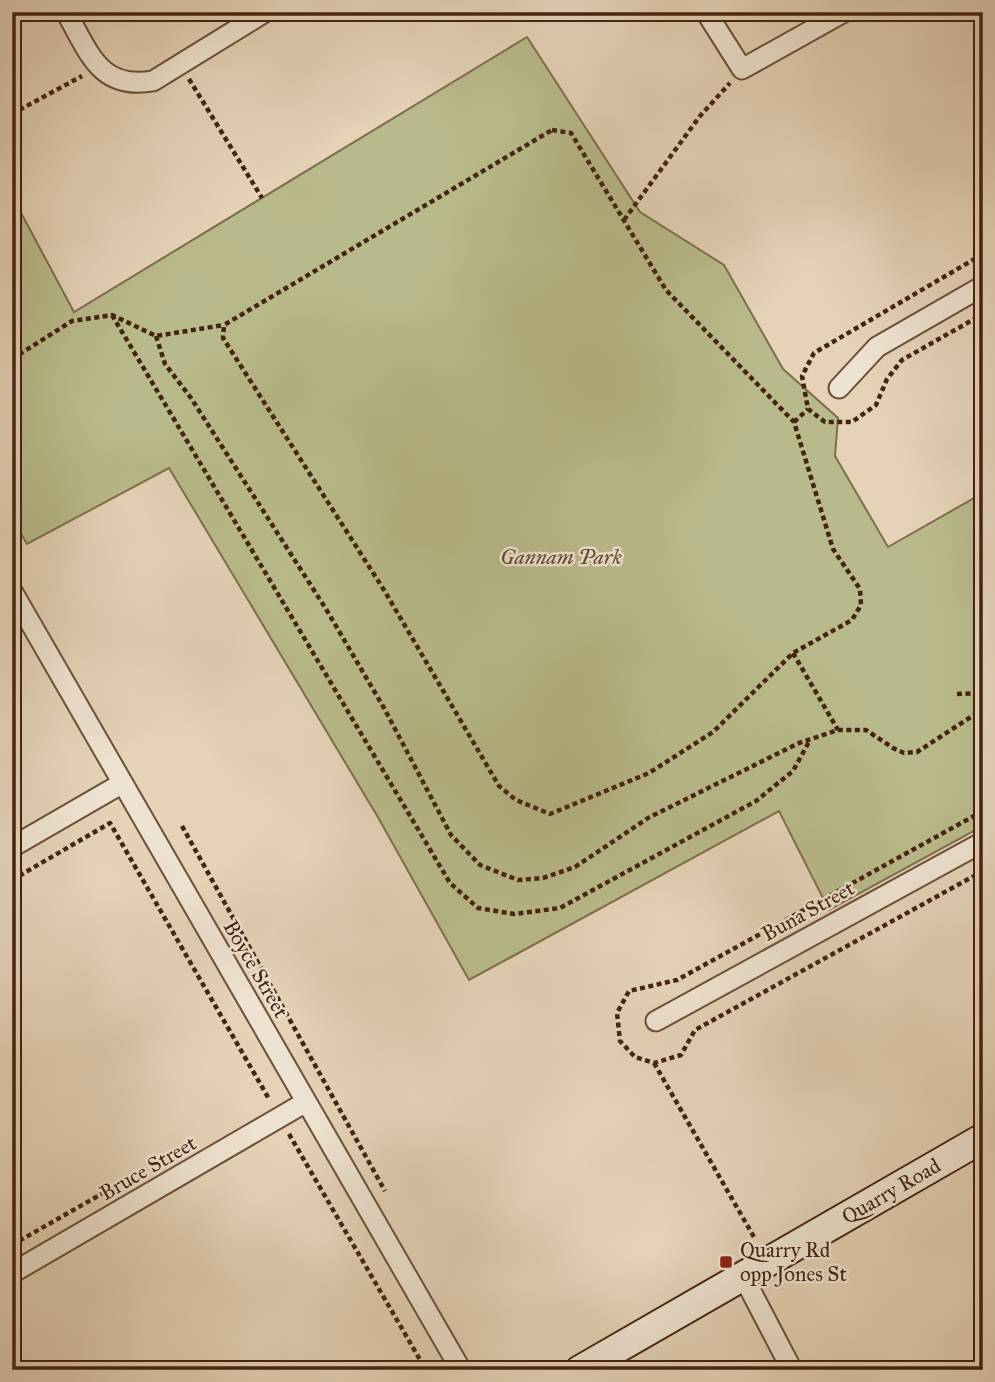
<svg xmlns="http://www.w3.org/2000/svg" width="995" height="1382" font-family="'IM FELL Great Primer',serif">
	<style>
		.green { fill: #b9ba8b; stroke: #7e6e4e; stroke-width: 2 }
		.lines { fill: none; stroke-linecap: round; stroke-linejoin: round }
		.street-casing { stroke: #6c4f3a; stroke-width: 23 }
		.secondary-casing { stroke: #442311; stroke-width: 32 }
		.path { stroke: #442311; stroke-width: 4.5; stroke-dasharray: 5 3.5; stroke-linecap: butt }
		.street { stroke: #eee2d0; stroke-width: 19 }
		.secondary { stroke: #eee2d0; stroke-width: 28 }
		.poi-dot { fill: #8f2418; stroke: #eee2d0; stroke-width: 2.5 }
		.labels { text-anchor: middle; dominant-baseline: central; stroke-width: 5; stroke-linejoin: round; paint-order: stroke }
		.park-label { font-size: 21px; font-style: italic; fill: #614930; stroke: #eee2d0 }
		.street-label { font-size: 21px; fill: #442311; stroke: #eee2d0 }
		.poi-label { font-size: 21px; fill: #442311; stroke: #eee2d0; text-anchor: start }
	</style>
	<rect width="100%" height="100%" fill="#e5d2b7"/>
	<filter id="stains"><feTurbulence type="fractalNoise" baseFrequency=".00286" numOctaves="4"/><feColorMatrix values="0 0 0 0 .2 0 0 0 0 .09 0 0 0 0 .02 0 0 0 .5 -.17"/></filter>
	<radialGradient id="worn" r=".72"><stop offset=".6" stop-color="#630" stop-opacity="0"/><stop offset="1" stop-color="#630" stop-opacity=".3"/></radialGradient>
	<path class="green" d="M527,37L640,212L724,265L783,369L838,418L835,456L888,547L983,493V826L829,910L779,811L469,980L379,819L169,468L27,544L12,518V196L74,312Z"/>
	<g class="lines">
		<g class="street-casing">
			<path id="street" d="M66,12C89,52 99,90 153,81L265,12
				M706,12L742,69L844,12
				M839,388L877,347L983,286
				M12,591L461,1370
				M12,847L121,784
				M656,1021L983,842
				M12,1273L306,1102
				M743,1276L792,1370"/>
		</g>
		<g class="secondary-casing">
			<path id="secondary" d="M580,1370L983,1138"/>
		</g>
		<path class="path" d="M189,79L262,198
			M12,114L82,76
			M552,130L571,133L666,290L794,422L833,549L860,589L861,605L852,620L793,653L713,732L649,773L550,814L516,800L499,786L384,590L223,338L224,325Z
			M624,220L700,116L730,83
			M983,254L814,353L802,376L808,409L825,422H852L876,405L887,379L902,360L983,314
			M112,315L450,883L478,908L514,914L560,908L756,801L793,771L810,740
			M156,336L165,364L191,398L326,609L384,708L451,835L480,865L518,880L543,878L575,867L648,818L799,743L838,730H866L893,748L904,753L917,752L977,713
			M12,359L72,321L112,315L156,336L224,325
			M794,422L808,409
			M793,653L838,730
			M957,694L983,693
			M983,708L977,713L983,721
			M983,811L677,980L629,991L617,1013L620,1041L635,1057L654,1063L681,1055L695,1030L983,871
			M182,826L385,1191
			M12,880L110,823L269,1099
			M654,1063L754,1237
			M289,1134L426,1370
			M12,1245L112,1188"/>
		<use href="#street" class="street"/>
		<use href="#secondary" class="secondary"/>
	</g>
	<rect class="poi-dot" x="719" y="1255" width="14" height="14" rx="3.5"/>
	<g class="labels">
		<g class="park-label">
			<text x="561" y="557">Gannam Park</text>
		</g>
		<g class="street-label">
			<text transform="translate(808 911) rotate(-29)">Buna Street</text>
			<text transform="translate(256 969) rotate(60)">Boyce Street</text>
			<text transform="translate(148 1168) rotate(-30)">Bruce Street</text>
			<text transform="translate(891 1191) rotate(-30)">Quarry Road</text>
		</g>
		<g class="poi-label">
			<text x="740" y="1250">Quarry Rd<tspan x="740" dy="24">opp Jones St</tspan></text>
		</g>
	</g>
	<rect width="995" height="1382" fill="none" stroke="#e5d2b7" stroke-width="42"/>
	<rect x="14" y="14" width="967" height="1354" fill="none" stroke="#442311" stroke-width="3.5"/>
	<rect x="21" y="21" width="953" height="1340" fill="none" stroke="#442311" stroke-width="2"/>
	<rect width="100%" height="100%" filter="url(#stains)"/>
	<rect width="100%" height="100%" fill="url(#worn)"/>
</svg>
